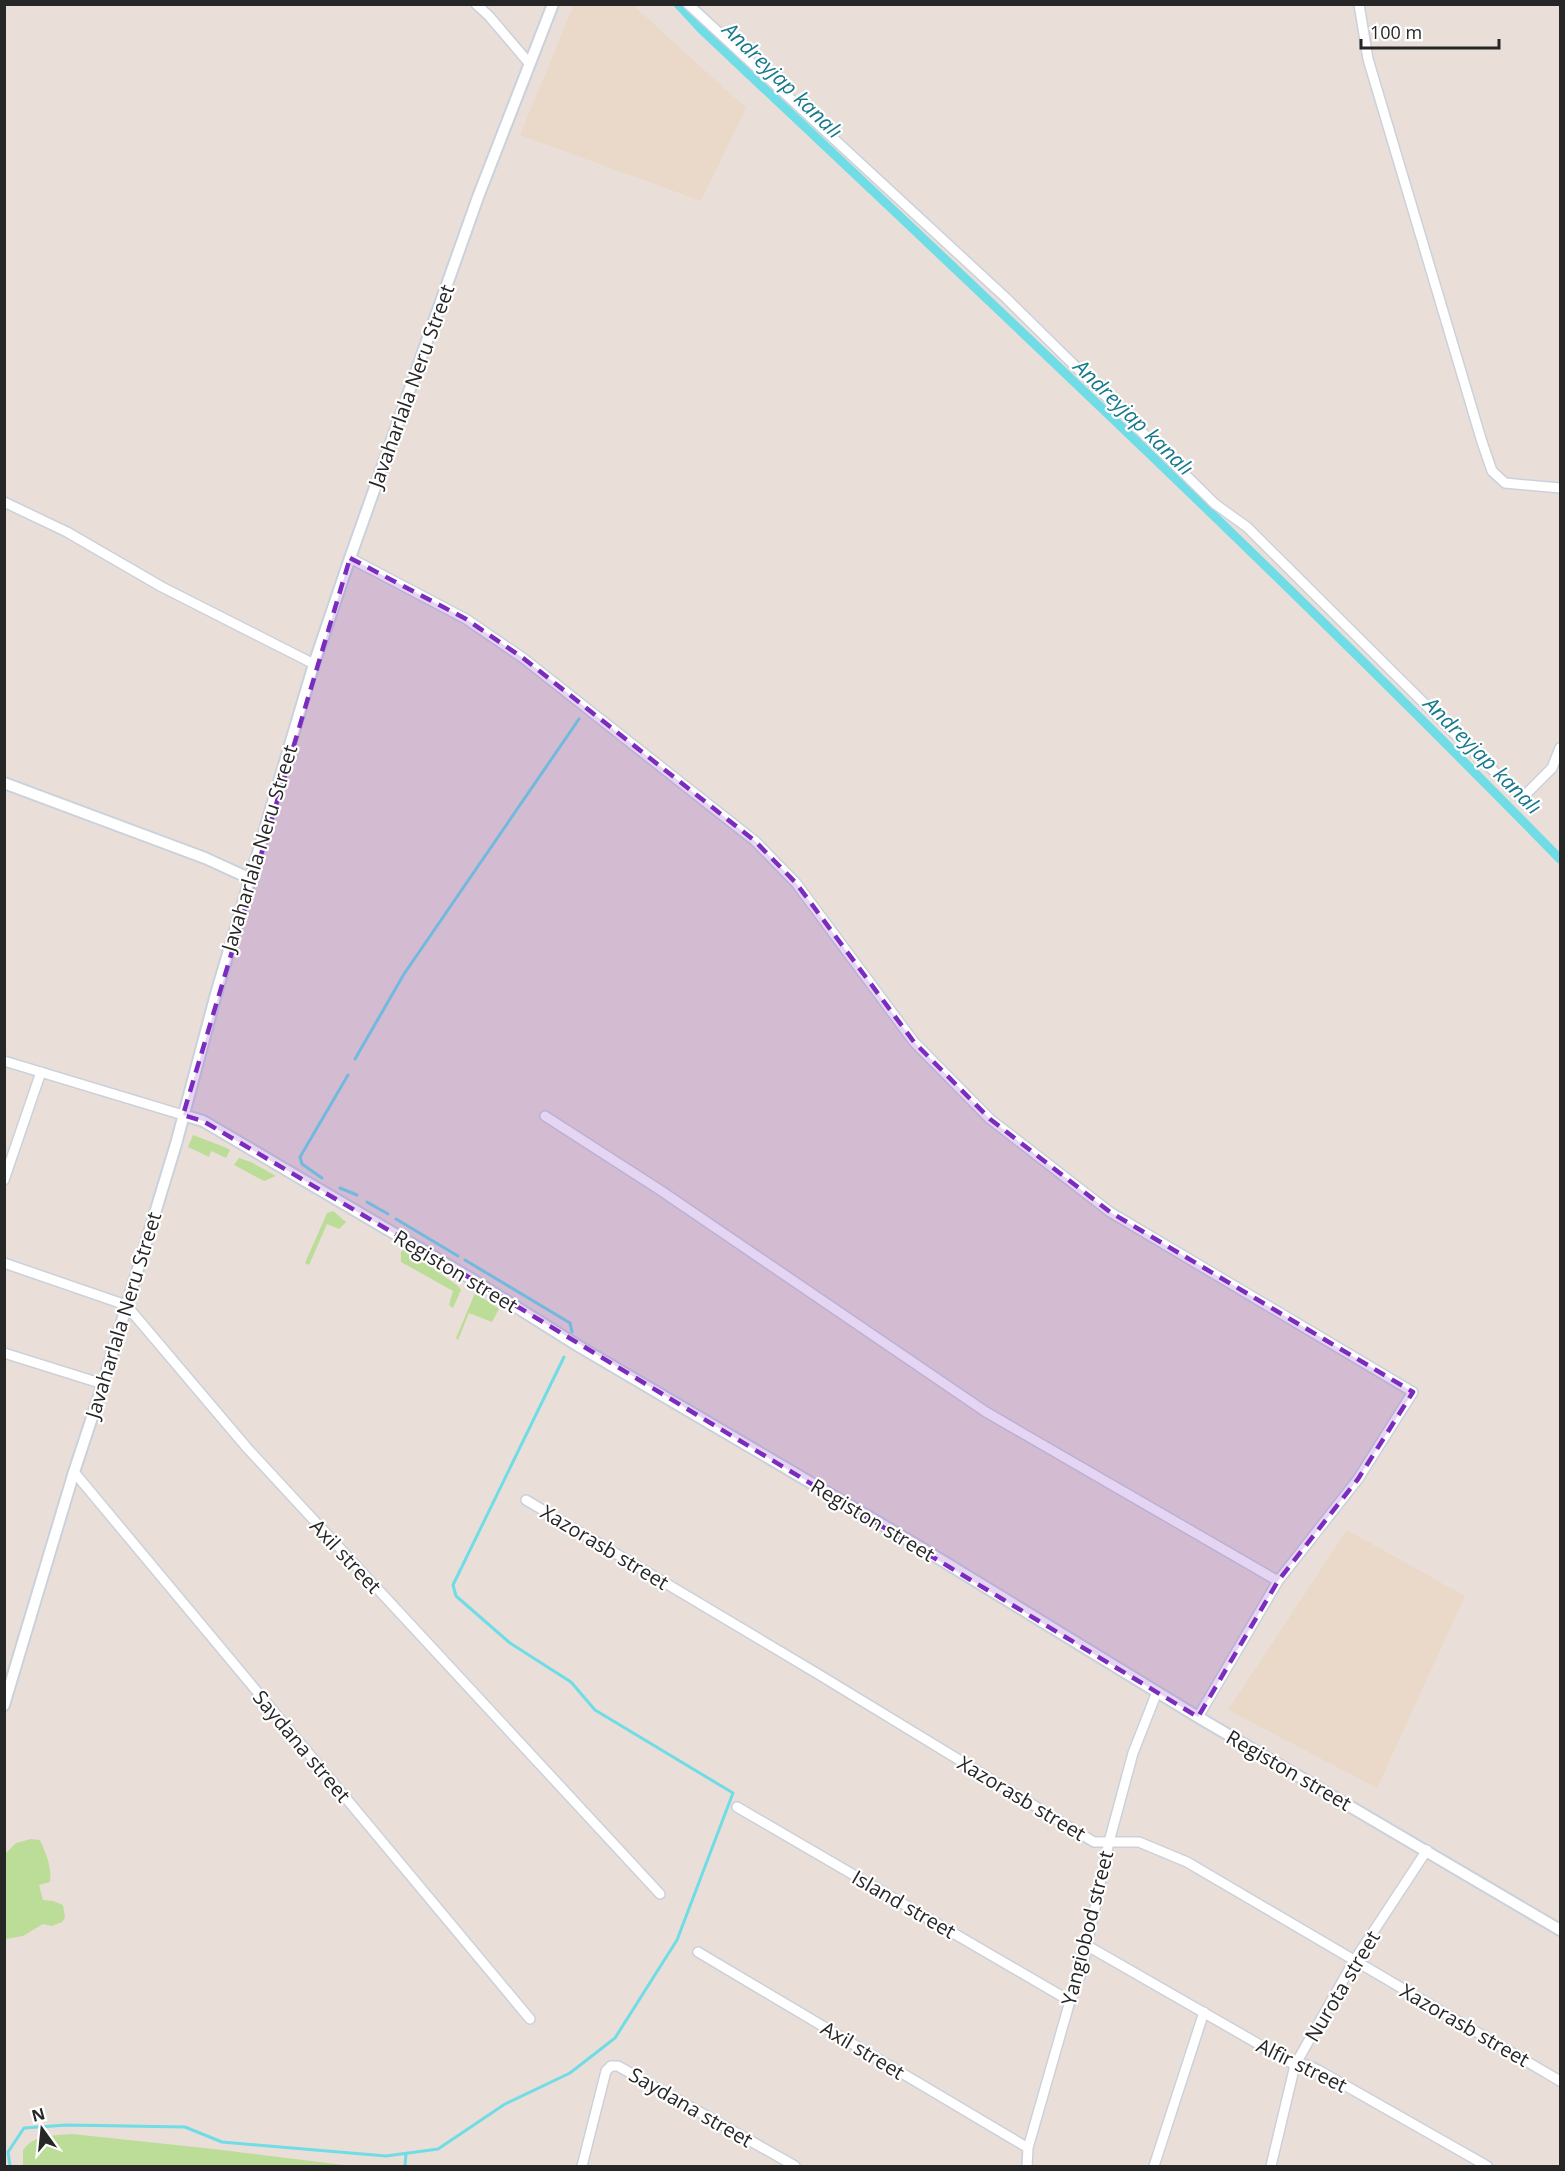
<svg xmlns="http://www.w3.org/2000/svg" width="1565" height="2171" font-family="'Open Sans',sans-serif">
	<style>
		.education { fill: #ead9c8 }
		.grass { fill: #bcdd97 }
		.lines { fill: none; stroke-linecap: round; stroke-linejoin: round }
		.stream { stroke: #70dce6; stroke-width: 3 }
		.canal { stroke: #70dce6; stroke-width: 9 }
		.minor-casing { stroke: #cbd1db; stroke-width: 12 }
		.tertiary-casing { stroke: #cbd1db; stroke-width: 14 }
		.minor { stroke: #fff; stroke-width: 9 }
		.tertiary { stroke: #fff; stroke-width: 10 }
		.marked { fill: #7b2cbf; fill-opacity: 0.2; stroke: #7b2cbf; stroke-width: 4.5; stroke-dasharray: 12 8; stroke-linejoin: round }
		.labels { text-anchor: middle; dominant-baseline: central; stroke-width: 4.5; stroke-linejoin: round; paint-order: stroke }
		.street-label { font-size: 20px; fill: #262626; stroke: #fff }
		.water-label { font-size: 21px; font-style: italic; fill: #15798c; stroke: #fff }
	</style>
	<rect width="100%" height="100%" fill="#e9dfd8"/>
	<path class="education" d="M574,4L633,5L746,108L701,201L520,135Z
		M1347,1530L1465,1596L1377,1788L1228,1710Z"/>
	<path class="grass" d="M193,1135L227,1148L230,1150L226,1158L211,1151L209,1157L188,1147Z
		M239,1158L251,1162L276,1176L264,1181L234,1165Z
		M333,1211L346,1222L339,1229L327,1224L309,1265L305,1263L327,1213Z
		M405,1249L458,1286L461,1290L453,1308L449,1305L453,1291L401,1262V1252Z
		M475,1293L499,1309L492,1322L469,1313L458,1340L456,1338Z
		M31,1839L40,1840C46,1853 52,1868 50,1882L39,1885L43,1900L53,1901L63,1905L65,1918L62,1922L52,1926L43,1924L23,1936L5,1939V1854L16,1843Z
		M72,2134L214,2149L352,2166H23V2150C35,2134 53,2136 72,2134Z"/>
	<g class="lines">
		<path class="stream" d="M355,1059L404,974L579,719
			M322,1178L302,1164L300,1157L348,1075
			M340,1188L357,1195
			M367,1202L388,1214
			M396,1219L458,1256
			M465,1260L570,1323L572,1332
			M10,2166L8,2152L24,2128L67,2125L185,2127L222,2142L386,2156L438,2149L505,2104L570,2073L615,2038L677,1940L733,1793L595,1710L571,1682L510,1643L456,1596L453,1585L564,1357
			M405,2166L406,2154"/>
		<path class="canal" d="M678,4L701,29C991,302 1282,575 1560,859"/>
		<g class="minor-casing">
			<path id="minor" d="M476,4L489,16L529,63
				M688,4L1006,298L1215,504L1247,527L1455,734L1522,798L1552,768L1560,748
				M1359,4L1368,59L1482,442L1492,471L1505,483L1560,488
				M4,502L67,532L162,587L314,664
				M350,558L466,619L523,658L755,841L796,883L914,1042L990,1119L1110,1212L1413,1392L1358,1479L1278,1581L1198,1717
				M4,1061L183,1115
				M545,1116L660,1190L986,1412L1278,1581
				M4,1180L41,1072
				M4,1263L126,1305L248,1449L660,1894
				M4,1353L103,1384
				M74,1472L530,2019
				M526,1500L818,1674L1094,1842H1139L1187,1862L1560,2081
				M737,1807L1070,2001
				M1086,1945L1295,2065H1307L1318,2070L1487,2166
				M698,1952L1028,2148
				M582,2166L606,2071L611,2066H618L795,2166
				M1027,2166L1028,2148L1070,2001L1081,1974L1109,1842L1133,1753L1157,1692
				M1154,2166L1204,2012
				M1271,2166L1295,2065L1354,1961L1427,1850"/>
		</g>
		<g class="tertiary-casing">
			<path id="tertiary" d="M4,783L205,858L251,879
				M183,1115L203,1121L470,1278L580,1347L915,1544L1198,1717L1560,1930
				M4,1705L74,1472L101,1390L176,1144L216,994L314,664L350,558L478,197L553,4"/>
		</g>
		<use href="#minor" class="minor"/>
		<use href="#tertiary" class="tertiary"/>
	</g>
	<path class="marked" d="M350,558L466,619L523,658L755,841L796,883L914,1042L990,1119L1110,1212L1413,1392L1358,1479L1278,1581L1198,1717L470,1278L203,1121L183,1115Z"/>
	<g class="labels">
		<g class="street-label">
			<text transform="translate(411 386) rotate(-70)">Javaharlala Neru Street</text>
			<text transform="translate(259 848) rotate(-73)">Javaharlala Neru Street</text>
			<text transform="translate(456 1271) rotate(31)">Registon street</text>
			<text transform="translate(123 1315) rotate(-73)">Javaharlala Neru Street</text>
			<text transform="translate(873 1520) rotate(31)">Registon street</text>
			<text transform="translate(605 1547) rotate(31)">Xazorasb street</text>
			<text transform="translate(346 1556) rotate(47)">Axil street</text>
			<text transform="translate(302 1746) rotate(50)">Saydana street</text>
			<text transform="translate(1289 1770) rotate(30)">Registon street</text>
			<text transform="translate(1022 1798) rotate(31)">Xazorasb street</text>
			<text transform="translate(904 1904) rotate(30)">Island street</text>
			<text transform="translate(1087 1928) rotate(-76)">Yangiobod street</text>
			<text transform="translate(1342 1986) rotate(-59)">Nurota street</text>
			<text transform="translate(1465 2025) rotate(30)">Xazorasb street</text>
			<text transform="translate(863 2050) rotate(31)">Axil street</text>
			<text transform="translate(1302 2065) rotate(26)">Alfir street</text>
			<text transform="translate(691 2107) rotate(30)">Saydana street</text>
		</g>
		<g class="water-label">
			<text transform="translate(783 80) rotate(44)">Andreyjap kanalı</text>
			<text transform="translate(1134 417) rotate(44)">Andreyjap kanalı</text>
			<text transform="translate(1483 755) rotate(45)">Andreyjap kanalı</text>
		</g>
	</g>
	<rect width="1565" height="2171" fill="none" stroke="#262626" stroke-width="12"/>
	<g transform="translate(42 2129) rotate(345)" stroke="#ffffff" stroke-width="4.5" paint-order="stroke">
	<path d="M0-4.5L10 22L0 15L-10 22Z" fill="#262626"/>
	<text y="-9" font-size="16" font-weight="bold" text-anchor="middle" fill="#262626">N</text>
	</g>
	<path d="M1361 39v9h138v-9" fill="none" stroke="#262626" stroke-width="3"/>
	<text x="1370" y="39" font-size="18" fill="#262626" stroke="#ffffff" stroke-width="4.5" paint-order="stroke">100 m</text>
</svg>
